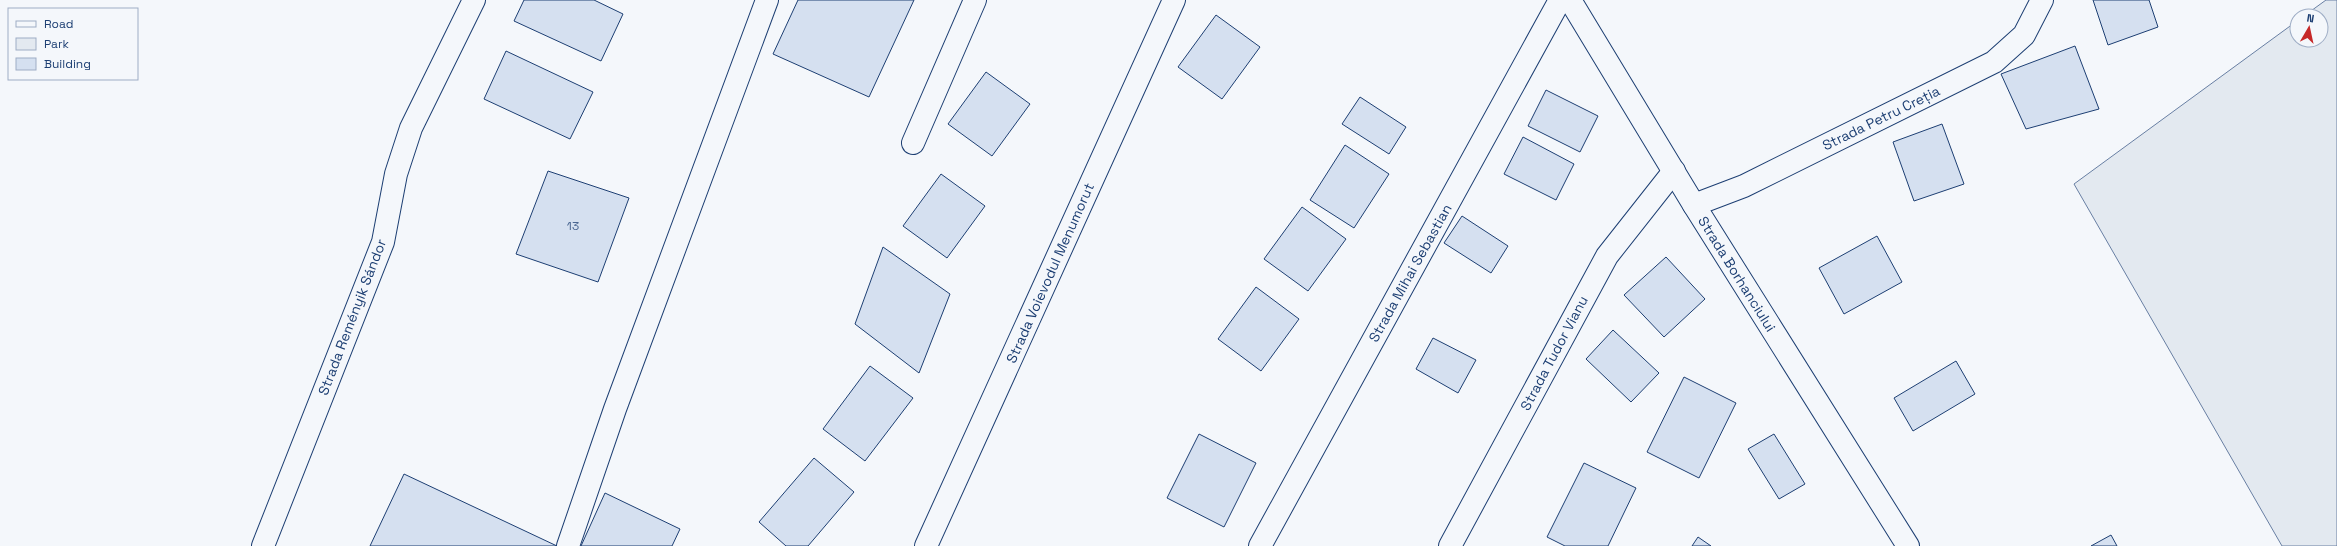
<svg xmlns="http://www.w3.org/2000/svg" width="2337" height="546" font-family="'Space Grotesk',sans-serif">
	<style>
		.green { fill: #e3e9f0; stroke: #687fa3 }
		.building { fill: #d5e0f0; stroke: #1d3f73 }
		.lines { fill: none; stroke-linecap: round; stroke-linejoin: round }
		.minor-casing { stroke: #1d3f73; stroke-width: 24 }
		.major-casing { stroke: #1d3f73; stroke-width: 24 }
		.minor { stroke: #f4f7fb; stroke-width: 22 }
		.major { stroke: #f4f7fb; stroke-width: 22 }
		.labels { text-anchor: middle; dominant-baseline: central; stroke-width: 3; stroke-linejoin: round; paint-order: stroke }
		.number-label { font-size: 12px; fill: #4b6792 }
		.street-label { font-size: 14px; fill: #1d3f73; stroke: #f4f7fb }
	</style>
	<rect width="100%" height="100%" fill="#f4f7fb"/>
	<path class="green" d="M2326,0H2337V546H2282L2074,184L2297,21V40H2321V16H2304Z"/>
	<path class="building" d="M524,0H594L623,14L601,61L514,21Z
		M798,0H914L869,97L773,54Z
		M2093,0H2149L2158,27L2108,45Z
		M1216,15L1260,47L1222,99L1178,67Z
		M2075,46L2099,109L2026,129L2001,74Z
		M506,51L593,92L570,139L484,99Z
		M986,72L1030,104L992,156L948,124Z
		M1546,90L1598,116L1580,152L1528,126Z
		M1360,97L1406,127L1389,154L1342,124Z
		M1942,124L1964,184L1914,201L1893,142Z
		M1523,137L1574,164L1556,200L1504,174Z
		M1345,145L1389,174L1354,228L1310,200Z
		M548,171L629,198L598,282L516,254Z
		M941,174L985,206L947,258L903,226Z
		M1302,207L1346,239L1308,291L1264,259Z
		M1462,216L1508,246L1491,273L1444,243Z
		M1877,236L1902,282L1844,314L1819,268Z
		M883,247L950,294L919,373L855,324Z
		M1666,257L1705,299L1664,337L1624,295Z
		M1256,287L1299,319L1261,371L1218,339Z
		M1613,330L1659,373L1631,402L1586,359Z
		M1433,338L1476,360L1458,393L1416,369Z
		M1956,361L1975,394L1913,431L1894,398Z
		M870,366L913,398L865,461L823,429Z
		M1684,377L1736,403L1699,478L1647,452Z
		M1199,434L1256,463L1224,527L1167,498Z
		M1774,434L1805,484L1779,499L1748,449Z
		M814,458L854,492L808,546H786L759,522Z
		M1584,463L1636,488L1608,546H1565L1547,537Z
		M404,474L557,546H370Z
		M605,493L680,529L672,546H581Z
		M2111,535L2117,546H2091Z
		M1698,537L1711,546H1692Z"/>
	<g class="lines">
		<g class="minor-casing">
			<path id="minor" d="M913,143L975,0
				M1694,205L1744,186L1994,62L2024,35L2042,0
				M263,546L383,242L396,174L411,128L474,0
				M568,546L615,409L767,0
				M926,546L1174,0
				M1260,546L1560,0
				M1450,546L1607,256L1674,171"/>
		</g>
		<g class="major-casing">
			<path id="major" d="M1570,0L1694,205L1908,546"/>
		</g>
		<use href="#minor" class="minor"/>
		<use href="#major" class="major"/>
	</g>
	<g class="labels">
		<g class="number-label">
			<text x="573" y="226">13</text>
		</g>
		<g class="street-label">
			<text transform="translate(1881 118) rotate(-26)">Strada Petru Creția</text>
			<text transform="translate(1050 273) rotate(-66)">Strada Voievodul Menumorut</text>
			<text transform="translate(1410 273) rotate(-61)">Strada Mihai Sebastian</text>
			<text transform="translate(1737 274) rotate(58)">Strada Borhanciului</text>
			<text transform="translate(352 317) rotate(-69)">Strada Reményik Sándor</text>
			<text transform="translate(1554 353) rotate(-62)">Strada Tudor Vianu</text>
		</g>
	</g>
	<rect x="8" y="8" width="130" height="72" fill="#f4f7fb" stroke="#9eadc5"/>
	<rect x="16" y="21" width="20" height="6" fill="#f4f7fb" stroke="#9eadc5"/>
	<text x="44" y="28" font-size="12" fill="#1d3f73">Road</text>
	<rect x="16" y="38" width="20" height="12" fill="#e3e9f0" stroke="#9eadc5"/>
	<text x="44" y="48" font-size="12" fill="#1d3f73">Park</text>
	<rect x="16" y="58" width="20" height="12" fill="#d5e0f0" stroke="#9eadc5"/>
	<text x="44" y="68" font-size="12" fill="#1d3f73">Building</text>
	<g transform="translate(2309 28) rotate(9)"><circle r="19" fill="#f4f7fb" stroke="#9eadc5"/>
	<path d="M0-3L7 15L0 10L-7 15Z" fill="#c62828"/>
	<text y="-6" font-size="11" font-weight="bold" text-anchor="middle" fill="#1d3f73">N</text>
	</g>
</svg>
